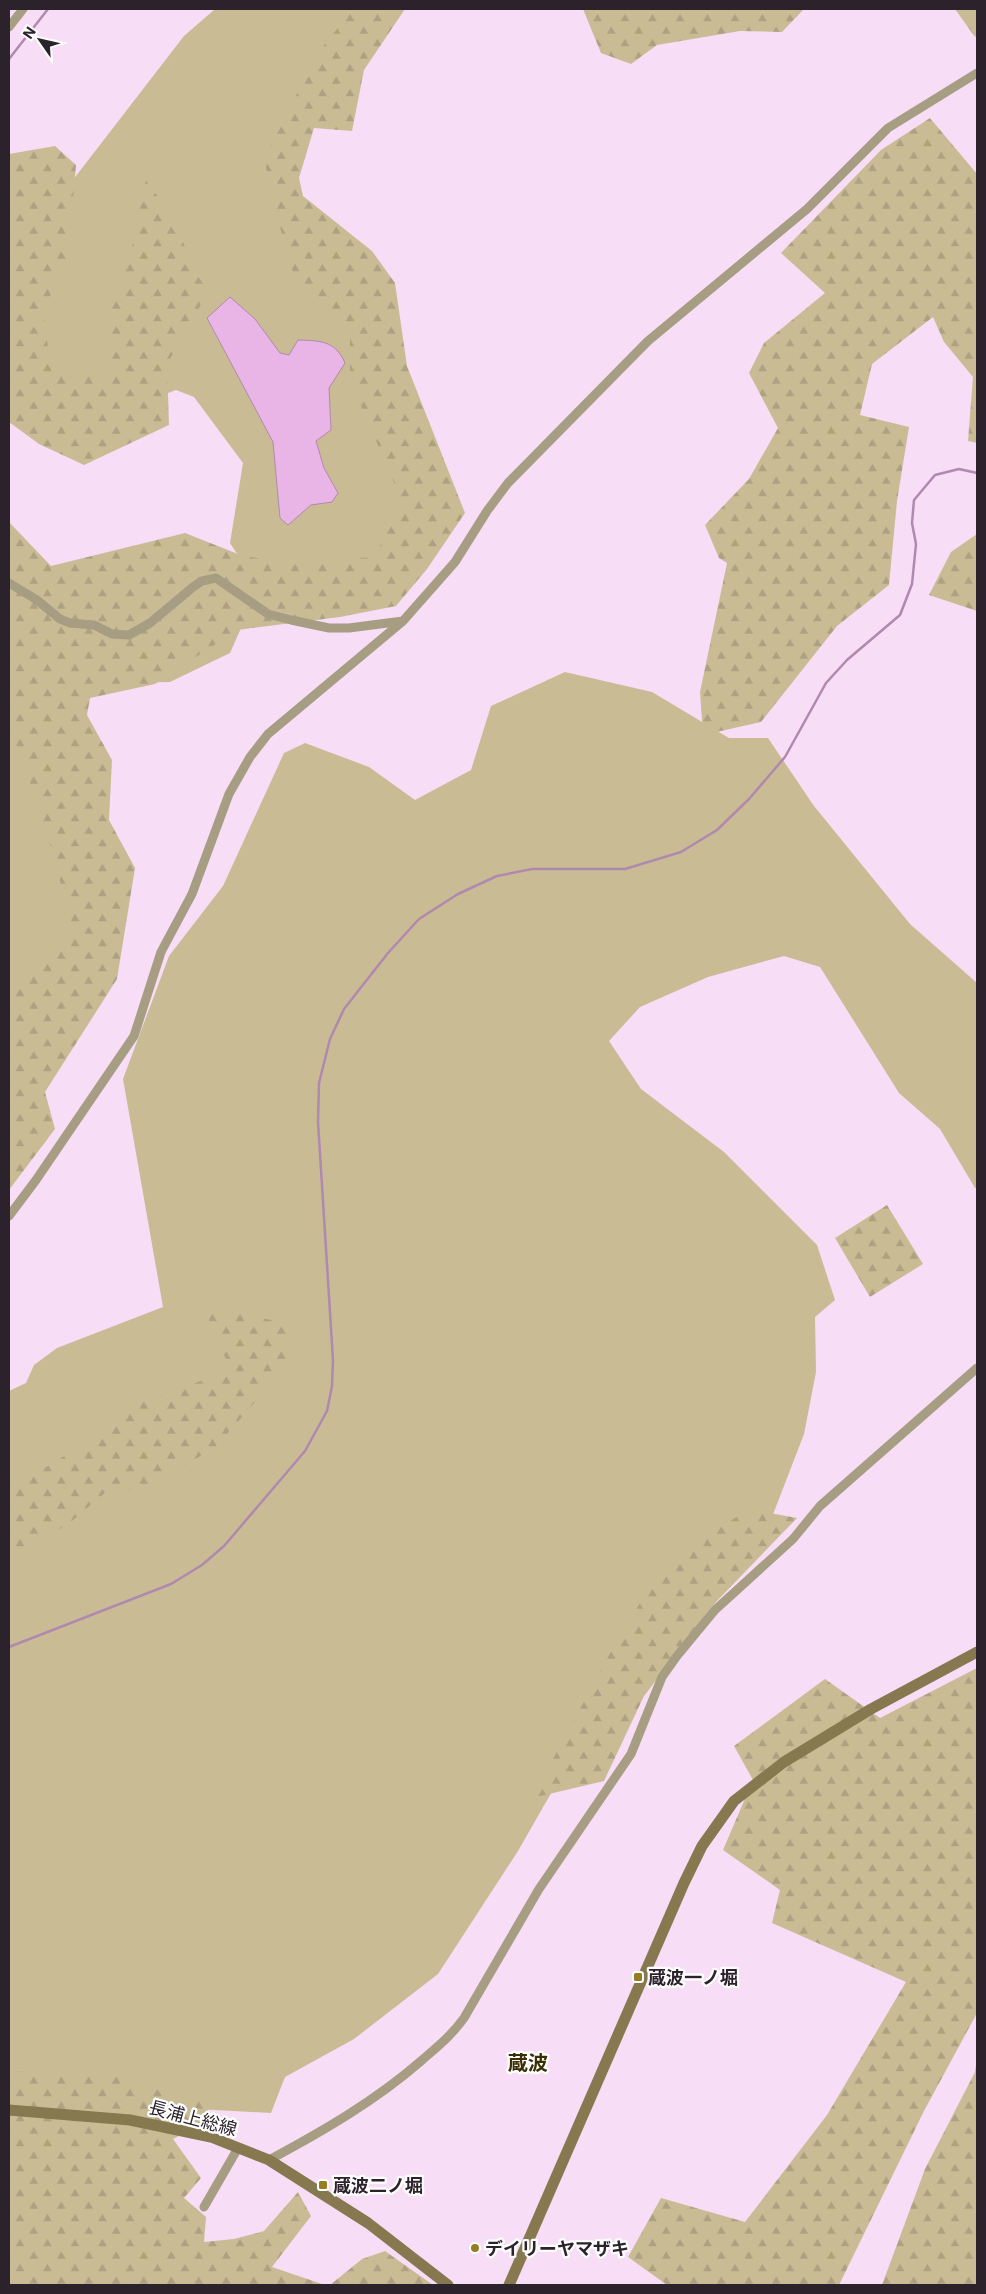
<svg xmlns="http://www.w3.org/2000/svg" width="986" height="2294" font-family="Inter,'Noto Sans JP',sans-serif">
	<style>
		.green { fill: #c9bc95 }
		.forest { fill: url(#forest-firs) }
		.water { fill: #e9b5e6; stroke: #b089ae }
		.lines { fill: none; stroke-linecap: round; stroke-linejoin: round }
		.stream { stroke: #b089ae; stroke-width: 2.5 }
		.street { stroke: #a69d82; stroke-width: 9 }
		.secondary { stroke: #867950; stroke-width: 11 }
		.poi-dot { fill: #967c23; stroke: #fff; stroke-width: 2 }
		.labels { text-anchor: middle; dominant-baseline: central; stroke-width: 4.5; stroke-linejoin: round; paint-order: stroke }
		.poi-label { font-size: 18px; font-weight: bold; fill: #2b222b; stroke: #fff; text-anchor: start }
		.street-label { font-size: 18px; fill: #2b222b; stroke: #fff }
		.quarter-label { font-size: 20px; font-weight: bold; fill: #3b2f04; stroke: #fff }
	</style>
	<defs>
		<pattern id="forest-firs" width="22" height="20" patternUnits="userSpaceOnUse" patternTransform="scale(1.25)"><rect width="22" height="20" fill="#c9bc95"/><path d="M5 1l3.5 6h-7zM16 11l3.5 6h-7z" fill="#ada181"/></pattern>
	</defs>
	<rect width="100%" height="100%" fill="#f7ddf6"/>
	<path class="green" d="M215,9H390L284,165L344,300L419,515L394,573L254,580L230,543L243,463L194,397L176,390L139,404L56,376L45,359L40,310L69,185L184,36Z
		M9,593L249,610L230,653L170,682L102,683L78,708L123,893L9,1132Z
		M565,672L652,692L729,738H768L814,806L910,924L977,983V1188H975L940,1129L899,1093L820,967L784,956L708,977L640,1007L609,1041L641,1089L724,1152L817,1245L835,1300L815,1317L816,1372L804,1434L772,1517L574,1753L518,1851L438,1974L354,2039L285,2077L271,2113L159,2107L9,2091V1391L26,1383L34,1365L57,1348L163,1307L123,1079L169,956L223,886L284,753L305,743L369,767L415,800L471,770L491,706Z"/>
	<path class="forest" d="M353,9H405L364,70L352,131L314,128L299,178L303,196L372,251L395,283L407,366L465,513L427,569L396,606L340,617L237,630L155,684L90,698L87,715L112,760L109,820L135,868L117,979L45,1092L55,1129L9,1190V1004L13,994L73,929L46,829L16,744L9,739V522L51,566L185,533L243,556L291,562L375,557L401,499L350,380V334L319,304L299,294L277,217L264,159L317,54Z
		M583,9H804L782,32L740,31L657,45L631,64L601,53Z
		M955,9H977V35L975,37Z
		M930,118L977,174V443L968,441L973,377L944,342L933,317L872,364L860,415L909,427L897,501L889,585L837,626L761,722L703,735L700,692L727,563L719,558L705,525L749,479L778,428L749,373L764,343L825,293L781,253L881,150Z
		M55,146L76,165L68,256L43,312L49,355L57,371L112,378L106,325L138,228L135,205L147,179L181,236L194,271L208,290L193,320L167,364L169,425L84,465L39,444L9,422V154Z
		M977,534V611L929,595L951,552Z
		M887,1205L923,1264L870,1297L835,1238Z
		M203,1306L290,1324L291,1361L215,1448L141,1489L106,1492L66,1526L9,1554V1483L33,1475L92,1439L135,1404L173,1392L230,1369Z
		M749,1509L797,1518L716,1602L644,1696L604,1781L532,1798L610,1653L664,1563Z
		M977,1668V2013L924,2111L839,2285H667L628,2257L661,2198L745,2222L827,2115L906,1982L772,1923L780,1890L723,1850L753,1780L734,1746L825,1679L880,1718Z
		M977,2057V2285H882L925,2169L975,2072Z
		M9,2071L104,2073L174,2095L208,2102V2121L173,2139L201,2178L184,2198L206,2217L204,2242L234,2239L264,2231L298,2192L311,2216L272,2267L325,2285H9Z
		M385,2251L433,2285H330L362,2259Z"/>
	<path class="water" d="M230,297L255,319L280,353L289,355L298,340C320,341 335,340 345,363L329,388L331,430L316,441L324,468L338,493L332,502L311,505L288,525L280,518L273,442L207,318Z"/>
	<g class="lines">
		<path class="stream" d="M9,59L48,9
			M9,1647L171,1584L202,1565L224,1546L305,1451L327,1411L332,1386L333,1360L318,1122L319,1083L330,1039L344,1009L388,953L419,919L458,894L497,876L532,869H625L681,852L717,830L749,799L785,757L826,683L847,660L900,615L912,584L916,544L912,523L914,500L935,475L959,469L977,473"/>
		<path class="street" d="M9,27L23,9
			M9,583L37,600L60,619L70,623L94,625L112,634L129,635L150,623L193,587L202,581L216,578L268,614L291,620L329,628H349L403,621
			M9,1216L36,1180L134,1036L161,952L192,894L229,794L250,757L268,734L403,621L455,562L487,511L508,483L648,341L807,209L888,128L977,73
			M269,2160C323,2131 375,2101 421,2061C437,2047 452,2035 464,2018L539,1889L631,1754L662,1677L677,1656L715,1610L793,1539L820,1506L977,1368
			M204,2207L238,2148"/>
		<path class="secondary" d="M9,2110L130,2120L211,2137L269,2160L368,2223L448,2285
			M509,2285L684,1883L702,1846L734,1801L784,1762L871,1709L977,1652"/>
	</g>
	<g class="poi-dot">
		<rect x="633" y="1972" width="10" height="10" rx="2.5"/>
		<rect x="318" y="2180" width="10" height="10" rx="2.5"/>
		<circle cx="475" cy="2248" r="5"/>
	</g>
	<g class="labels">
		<g class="poi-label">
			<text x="648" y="1977">蔵波一ノ堀</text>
			<text x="333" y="2185">蔵波二ノ堀</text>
			<text x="485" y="2248">デイリーヤマザキ</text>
		</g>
		<g class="street-label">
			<text transform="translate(193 2118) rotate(15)">長浦上総線</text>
		</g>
		<g class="quarter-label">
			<text x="528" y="2063">蔵波</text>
		</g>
	</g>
	<rect width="986" height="2294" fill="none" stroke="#2b222b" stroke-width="20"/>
	<g transform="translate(40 40) rotate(304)" stroke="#ffffff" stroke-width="4" paint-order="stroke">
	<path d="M0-4L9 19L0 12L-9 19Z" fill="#2b222b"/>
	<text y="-8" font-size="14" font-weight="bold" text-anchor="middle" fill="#2b222b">N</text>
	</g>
</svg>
